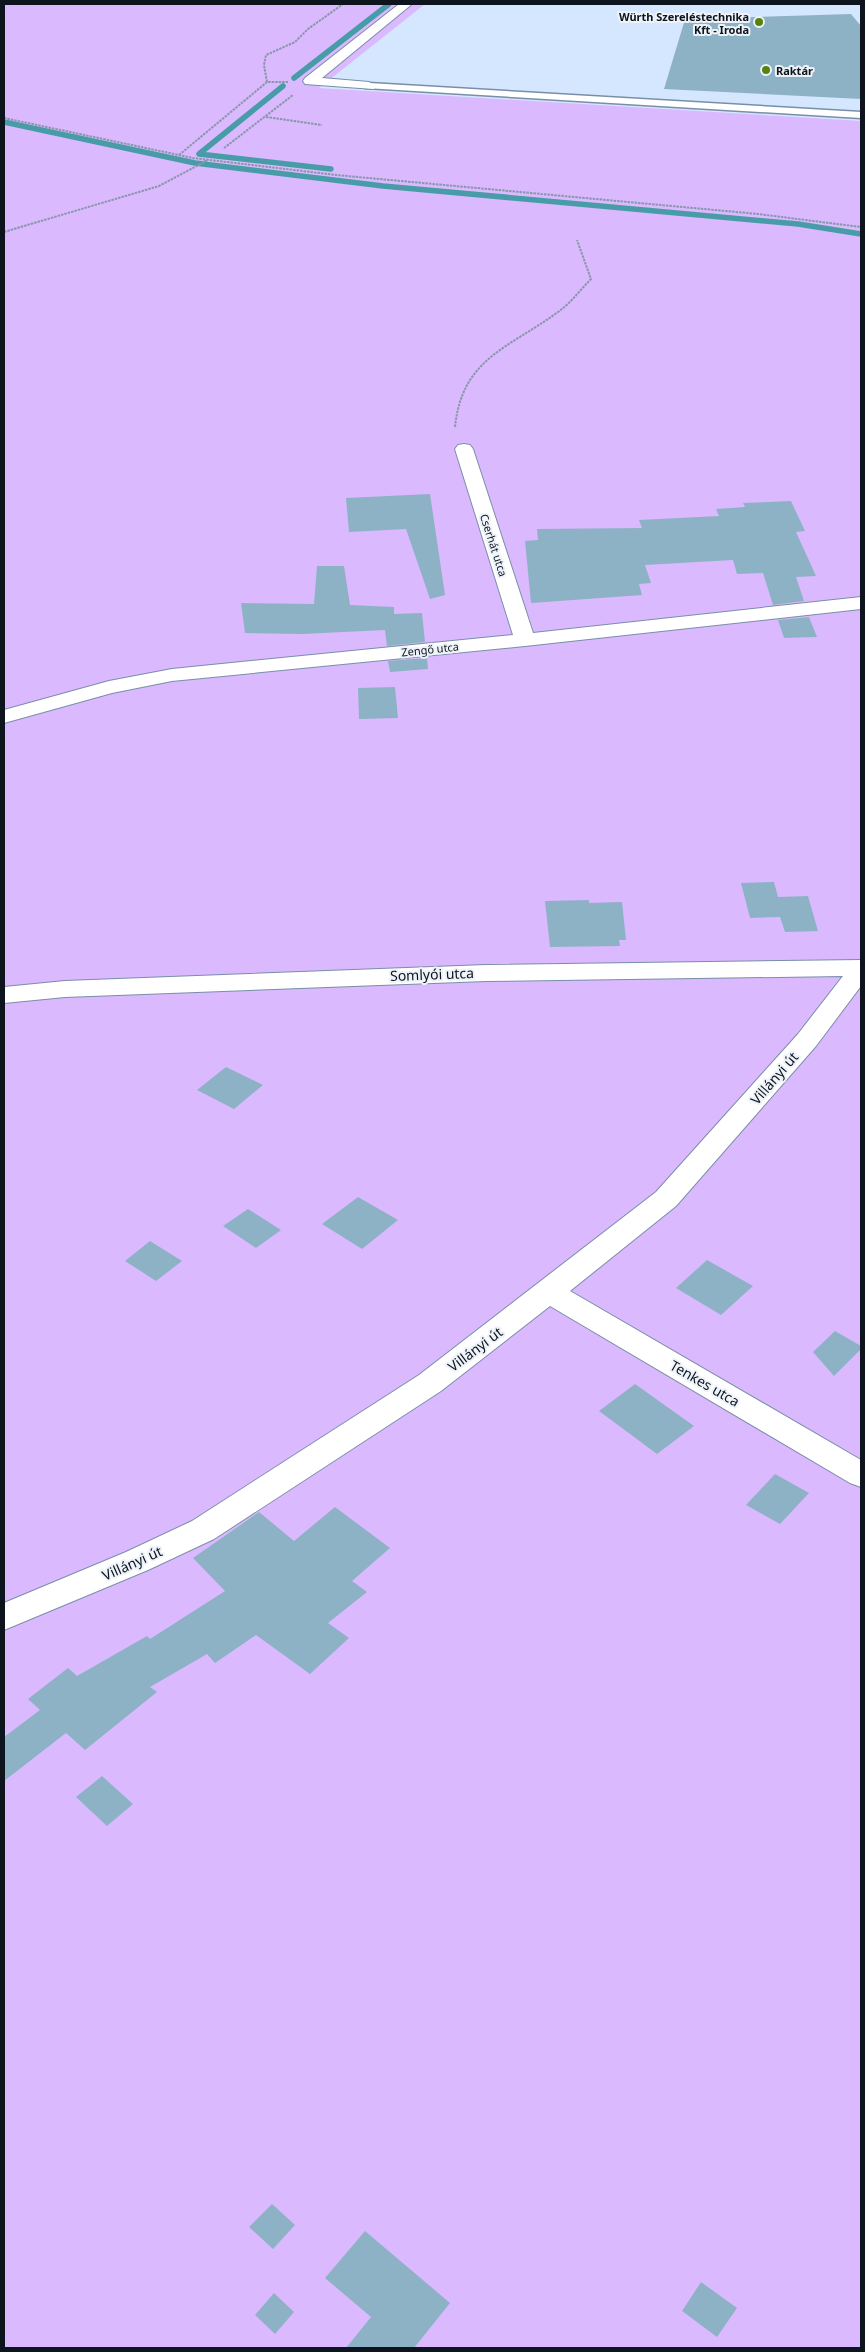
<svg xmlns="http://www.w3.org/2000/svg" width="865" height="2352" font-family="'Noto Sans',sans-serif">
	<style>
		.green { fill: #dab9ff }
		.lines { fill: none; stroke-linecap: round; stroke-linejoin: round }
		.stream { stroke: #489ca8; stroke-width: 5.5 }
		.building { fill: #8eb2c5 }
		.lane-casing { stroke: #798ea9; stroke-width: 3 }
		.street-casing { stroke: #798ea9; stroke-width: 2 }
		.path { stroke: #8997a9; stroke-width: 2; stroke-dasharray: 2.5 1; stroke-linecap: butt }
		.lane { fill: #fff; fill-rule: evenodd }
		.street { fill: #fff; fill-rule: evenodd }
		.poi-dot { fill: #57830d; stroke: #eef3f9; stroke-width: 2 }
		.labels { text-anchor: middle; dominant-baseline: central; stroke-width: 4; stroke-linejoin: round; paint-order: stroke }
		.far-poi-label { font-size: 11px; font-weight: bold; fill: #0d141e; stroke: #eef3f9; text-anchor: end }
		.far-street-label { font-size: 11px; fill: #0d141e; stroke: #eef3f9 }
		.street-label { font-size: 14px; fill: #0d141e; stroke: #eef3f9 }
	</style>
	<rect width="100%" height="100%" fill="#d5e7ff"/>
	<path class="green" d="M4,4H425L319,88L861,121V2348H4Z"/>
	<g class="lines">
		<path class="stream" d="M294,78L389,4
			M283,86L199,154L331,169
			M4,122L195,163L383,186L798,224L861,234"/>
	</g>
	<path class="building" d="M851,14L861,26V99L664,89L686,16L722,18Z
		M430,494L445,595L430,599L406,529L349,532L346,498Z
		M791,501L805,531L796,532L816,576L796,577L804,601L773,605L763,573L737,574L733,560L645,565L651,583L639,584L642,595L531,603L525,541L538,540L537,529L642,528L639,520L719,516L716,509L745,507L743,503Z
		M317,566H344L350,605L394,607V614L422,613L425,642L387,646L385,630L302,634L245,633L241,603L314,604Z
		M809,617L817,637L784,638L778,620Z
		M427,658L428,669L390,672L388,661Z
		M395,687L398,718L359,719L358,688Z
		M774,882L778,897L808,896L818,931L785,932L780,917L750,918L741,883Z
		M589,900V903L622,902L626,940H619L620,946L550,947L545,901Z
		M226,1067L263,1085L234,1109L197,1090Z
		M358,1197L398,1220L362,1249L322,1224Z
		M248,1209L281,1230L256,1248L223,1226Z
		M150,1241L182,1261L156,1281L125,1261Z
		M707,1260L753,1286L721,1315L676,1288Z
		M835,1331L861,1346V1349L834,1376L813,1352Z
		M635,1384L694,1426L657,1454L599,1411Z
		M775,1474L809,1493L780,1524L746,1505Z
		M335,1507L390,1548L352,1581L367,1592L328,1623L349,1638L310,1674L256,1635L215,1663L207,1654L150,1687L157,1692L85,1750L66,1733L4,1781V1737L40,1710L28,1699L68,1668L77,1676L147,1636L150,1639L225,1591L193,1558L259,1512L294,1541Z
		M102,1776L133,1804L107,1826L76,1797Z
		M272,2204L295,2225L273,2249L249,2227Z
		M365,2231L450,2303L414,2348H346L371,2317L325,2278Z
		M701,2282L737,2308L717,2337L682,2311Z
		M274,2293L294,2312L275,2334L255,2315Z"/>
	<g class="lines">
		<g class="lane-casing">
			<path id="lane" d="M369,83L861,112V118L365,88L363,86Z"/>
		</g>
		<g class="street-casing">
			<path id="street" d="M399,4H412L322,78L369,82L376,86L374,89L305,84L303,81L305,78Z
				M464,444L470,445L473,449L533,633L861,597V609L525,646L172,681L112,693L4,723V710L109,681L172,669L513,635L455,449L458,445Z
				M861,960V986L816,1046L676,1206L570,1291L861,1460V1487L850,1483L550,1306L441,1391L214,1539L148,1570L4,1630V1603L126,1552L192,1521L419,1375L656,1192L798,1034L843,976L486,981L65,997L4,1003V987L65,981L486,965Z"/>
		</g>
		<path class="path" d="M267,82L264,65L266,55L295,42L308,29L343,4
			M266,117L322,125
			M4,118L193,158L336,175L758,214L861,227
			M224,148L293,95
			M179,155L267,82H288
			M4,232L159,186L208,160
			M455,427C462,358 509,348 558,312C571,303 580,290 591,279L577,240"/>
		<use href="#lane" class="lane"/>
		<use href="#street" class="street"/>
	</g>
	<g class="poi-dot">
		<circle cx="759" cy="22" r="5"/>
		<circle cx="766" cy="70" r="5"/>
	</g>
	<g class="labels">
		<g class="far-poi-label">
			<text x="749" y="16">Würth Szereléstechnika<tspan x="749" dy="13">Kft - Iroda</tspan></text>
			<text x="776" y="70" text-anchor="start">Raktár</text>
		</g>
		<g class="far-street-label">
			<text transform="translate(494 545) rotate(72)">Cserhát utca</text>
			<text transform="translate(430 649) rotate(-6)">Zengő utca</text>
		</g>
		<g class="street-label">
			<text transform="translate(432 974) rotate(-2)">Somlyói utca</text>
			<text transform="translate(774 1078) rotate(-49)">Villányi út</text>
			<text transform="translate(475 1349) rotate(-37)">Villányi út</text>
			<text transform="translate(705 1383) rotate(30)">Tenkes utca</text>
			<text transform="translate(132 1563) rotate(-24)">Villányi út</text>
		</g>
	</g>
	<rect width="865" height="2352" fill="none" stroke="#0d141e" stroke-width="10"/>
</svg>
